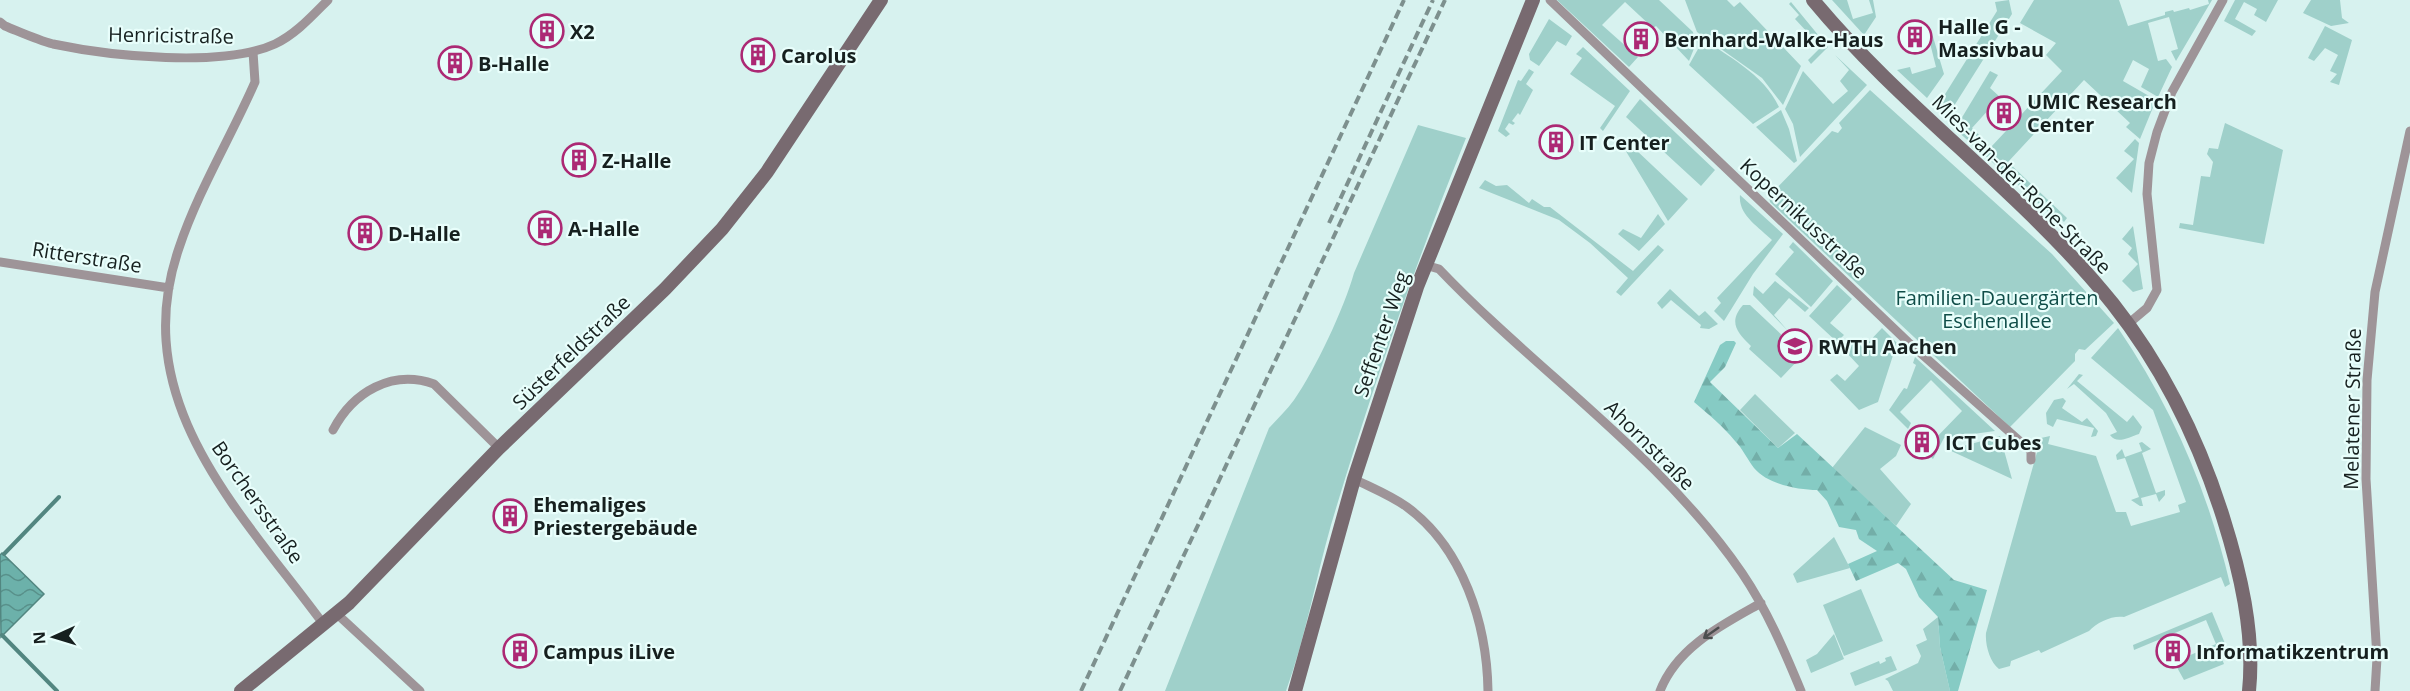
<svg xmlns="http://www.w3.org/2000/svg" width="2410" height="691" font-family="'Open Sans',sans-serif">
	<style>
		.green { fill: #9fd0ca }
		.forest { fill: url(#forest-firs) }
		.water { fill: url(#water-waves); stroke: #528680; stroke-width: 1.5 }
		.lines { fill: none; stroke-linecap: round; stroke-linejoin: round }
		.stream { stroke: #528680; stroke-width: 4 }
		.street { stroke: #9e9498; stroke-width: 9 }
		.secondary { stroke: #786a70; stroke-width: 14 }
		.rail { stroke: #7d908e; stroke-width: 4; stroke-dasharray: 9 4.5; stroke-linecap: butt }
		.oneway { stroke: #4c4e4f }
		.labels { text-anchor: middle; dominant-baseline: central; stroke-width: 4.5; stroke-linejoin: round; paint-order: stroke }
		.poi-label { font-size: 20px; font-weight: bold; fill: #16201f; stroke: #e8fefb; text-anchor: start }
		.street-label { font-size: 20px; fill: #16201f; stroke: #e8fefb }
		.park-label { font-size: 20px; fill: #0f4d48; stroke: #e8fefb }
	</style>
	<defs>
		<pattern id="forest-firs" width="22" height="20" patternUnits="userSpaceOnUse" patternTransform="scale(1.5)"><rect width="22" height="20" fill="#86cbc4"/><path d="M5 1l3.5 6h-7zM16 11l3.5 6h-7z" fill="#73aea8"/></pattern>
		<pattern id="water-waves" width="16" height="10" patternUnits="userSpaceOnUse" patternTransform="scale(1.5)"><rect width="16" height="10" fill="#6cb1aa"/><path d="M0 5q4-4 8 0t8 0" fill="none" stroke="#58908a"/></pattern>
	</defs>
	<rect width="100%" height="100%" fill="#d7f2ef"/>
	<path class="green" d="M1557,0H1659L1693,32L1695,46L1689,61L1656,26L1653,28L1625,2L1602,25L1638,57L1629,67Z
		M1685,0H1727L1734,7L1740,2L1801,66L1783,105L1762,78L1697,32Z
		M1832,0H1847L1853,19L1873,13L1869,0H1873L1876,17L1864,35Z
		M2009,0L2012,14L1947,117L1937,107L1997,11L1995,2Z
		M2034,0H2119L2128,26L2165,15V12L2173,10L2174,12L2189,8L2190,10L2209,4L2208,0H2212L2176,61L2171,51L2178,49L2169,17L2148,23L2158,61L2166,59L2172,67L2158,97L2141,87L2149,69L2133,60L2123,81L2156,100L2140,139L2126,127L2130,123L2084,80L2008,162L2067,218L2064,222L2058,216L2055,218L1955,129L1990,71L1998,75L1990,88L2000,97L1972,128L1991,147L2062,71L2046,55L2056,43L2020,23Z
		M2235,0H2278L2266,22L2254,15L2257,9L2244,2L2235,19L2256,31L2252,36L2224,21Z
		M2311,0H2340L2342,18L2349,23L2331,26L2303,13Z
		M1791,2L1828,47L1811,64L1808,60L1821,47L1795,19L1799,15L1789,4Z
		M1549,19L1572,36L1566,46L1557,41L1539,66L1530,60L1529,54Z
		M2325,26L2352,40L2339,85L2330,82L2337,74L2330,71L2338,55L2325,48L2314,61L2308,58Z
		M1931,30L1944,74L1927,98L1897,70L1910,67L1912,74L1936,67L1927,31Z
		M1697,35C1727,56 1763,73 1779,107L1753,124L1689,65L1698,49Z
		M1583,47L1630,91L1603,131L1600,128L1615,106L1570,74L1582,58L1576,54Z
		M1835,55L1867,85L1800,157L1793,124L1785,109L1803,71L1833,104L1848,91L1840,81L1849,70Z
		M1529,69L1534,72L1526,84L1533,90L1520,115L1518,113L1512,121L1515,123L1513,125L1509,123L1505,129L1510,134L1506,137L1498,131L1518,80L1521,81Z
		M1870,90L2052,254L2114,323L2085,350L2079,349L2075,354V361L2010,427L1770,202L1769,196L1832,131L1838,133L1842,128L1839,123Z
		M1640,99L1715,170L1701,186L1626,117Z
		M1781,110L1789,129L1797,161L1794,163L1756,127Z
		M2225,123L2283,150L2264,244L2179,228L2180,223L2193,225L2201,176L2210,177L2213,162L2207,154L2209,148L2218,149Z
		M1418,125L1466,138C1415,265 1370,394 1331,525C1315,581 1306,636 1286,691H1165L1269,428C1277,419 1287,410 1294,400C1315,370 1344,309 1354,273Z
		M1633,138L1639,143L1635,149L1688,199L1668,221L1624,148Z
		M2135,139L2139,143L2132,193L2116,178L2134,159L2124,151Z
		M1485,180L1496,186L1507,185L1529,203L1532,199L1544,207H1550L1633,271L1658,245L1664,250L1621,296L1616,292L1628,278L1590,243L1559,220L1479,188Z
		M1740,195L1783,234L1753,274L1724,321L1714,311L1721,303L1717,298L1772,240C1759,227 1738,215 1740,195Z
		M1658,214L1665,224L1639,251L1618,234L1623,229L1641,238Z
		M2133,226L2143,289L2133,292L2122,281L2138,264L2128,254L2132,248L2122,239Z
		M1793,242L1833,281L1811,307L1775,274L1794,252L1789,247Z
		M1775,281L1809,308L1805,312L1789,298L1774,315L1788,331L1753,295L1754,286L1763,294Z
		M1837,285L1852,299L1830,323L1844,335L1837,342L1809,316Z
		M1670,289L1699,316L1705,311L1718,324L1709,329L1700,328L1701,325L1671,300L1662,309L1657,303Z
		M1743,305H1750L1803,355L1781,378L1749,349L1751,346C1737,333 1728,322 1743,305Z
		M1882,328L1897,343L1878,402L1859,410L1830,380L1837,374L1845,381L1859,366L1845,351L1855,340L1863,348Z
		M2118,328C2172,407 2208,491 2230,584L2225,587L2221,577L2124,617C2113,615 2097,622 2089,631L2041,653L2039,650L2011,661L2010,666L1999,669C1990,662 1985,645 1986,633L2041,438L2050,436L2048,444L2096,456L2116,512H2126L2131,526L2180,512L2178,505L2186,502L2153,410L2091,358Z
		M1915,357L1995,431L1944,438L1933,459L1921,447L1925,436L1932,442L1962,411L1931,380L1900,412L1911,423L1908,429L1889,410L1904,388L1907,389L1916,365L1913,363Z
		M2079,374L2083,375L2077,381L2127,422L2133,415L2142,427L2139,434C2129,437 2117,445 2110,435L2117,432L2106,413L2074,384L2067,389Z
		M1755,394L1795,433L1778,448L1740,410Z
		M2063,398L2066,401L2062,408L2082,422L2087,418L2098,431L2096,436L2091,437L2094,428L2057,419L2053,427L2047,424L2046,413L2054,400Z
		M1865,427L1901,445L1896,456L1880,469L1911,504L1896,526L1832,468Z
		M2000,436L2012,479L1949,450Z
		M2142,442L2151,449L2142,453L2156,493L2165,490V495L2159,502L2156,494L2141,498L2143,506H2140L2131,500L2139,497L2125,458L2117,460L2116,455L2122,449L2125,457L2142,451L2139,443Z
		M1834,537L1850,568L1797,583L1793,574Z
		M1861,589L1883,641L1844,656L1823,605Z
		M2212,612L2226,646L2218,649L2224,664L2184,680L2174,662L2216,644L2206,620L2134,650L2133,645Z
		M1938,617L1940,647L1950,691H1893L1888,681L1885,679L1918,663L1921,656L1916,645L1927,640L1923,629Z
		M1834,634L1844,659L1811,673L1806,660L1817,654Z
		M1891,656L1897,670L1855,686L1850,673L1879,661L1880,664L1886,661L1885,658Z"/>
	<path class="forest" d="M1726,341H1734L1736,343L1725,367L1710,382L1778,448L1797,434L1954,580L1987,590L1958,691H1950L1940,647L1938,617L1919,597L1906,569L1898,563L1856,581L1848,564L1877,551L1859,539L1856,530L1839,527L1827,501L1817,490C1798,490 1767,484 1754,468C1747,459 1743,449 1735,441C1723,426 1709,415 1694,402L1720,345Z"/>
	<path class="water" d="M2,553L44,594L1,637L0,555Z"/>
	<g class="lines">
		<path class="stream" d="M4,554L59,497
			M2,635L57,691"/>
		<path class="street" d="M1550,0L1908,342L2031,451V460
			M0,22L5,26C20,32 37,40 53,44C110,56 223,68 275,44C296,34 312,16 328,0
			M253,52L255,82C231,137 198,191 179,248C126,402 241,512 324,625
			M0,262L169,288
			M1425,265L1439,269C1536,371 1662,456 1742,573C1767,610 1784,650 1801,691
			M2128,324L2147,308L2157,290L2147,194L2149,163L2157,132L2172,92L2223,0
			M333,430C353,392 392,369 434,384L499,448
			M1354,479C1372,488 1390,495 1407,507C1463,548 1487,624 1488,691
			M337,614L420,691
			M1660,691C1677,647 1722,625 1761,603
			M2375,691L2377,658L2366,479L2367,380L2375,292L2410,131"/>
		<path class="secondary" d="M1813,0C1904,110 2023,192 2113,304C2162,366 2199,441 2223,517C2240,571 2255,633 2249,691
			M241,691L349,603L499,448L665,289L722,229L767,172L881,0
			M1295,691L1354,479L1417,287L1533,0"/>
		<path class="rail" d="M1329,223L1433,0
			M1081,691L1404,0
			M1120,691L1445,0"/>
	</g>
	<defs><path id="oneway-shaft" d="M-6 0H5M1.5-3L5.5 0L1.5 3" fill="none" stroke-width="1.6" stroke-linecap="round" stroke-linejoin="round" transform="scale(1.5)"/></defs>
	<use class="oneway" href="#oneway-shaft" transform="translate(1711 633) rotate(145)"/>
	<defs>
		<g id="building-ring" transform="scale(1.725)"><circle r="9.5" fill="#e8fefb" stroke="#ac2974" stroke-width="1.5"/><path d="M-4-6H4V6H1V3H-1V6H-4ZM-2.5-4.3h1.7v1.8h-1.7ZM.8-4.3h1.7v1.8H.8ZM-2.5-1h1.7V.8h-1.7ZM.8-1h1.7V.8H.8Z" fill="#ac2974"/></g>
		<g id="university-ring" transform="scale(1.725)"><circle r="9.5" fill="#e8fefb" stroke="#ac2974" stroke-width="1.5"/><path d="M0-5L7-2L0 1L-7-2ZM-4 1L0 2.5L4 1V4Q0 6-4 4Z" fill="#ac2974"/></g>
	</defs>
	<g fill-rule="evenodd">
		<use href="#building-ring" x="547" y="31"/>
		<use href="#building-ring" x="1915" y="37"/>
		<use href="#building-ring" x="1641" y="39"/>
		<use href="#building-ring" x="758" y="55"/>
		<use href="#building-ring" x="455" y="63"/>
		<use href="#building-ring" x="2004" y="113"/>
		<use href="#building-ring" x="1556" y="142"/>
		<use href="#building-ring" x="579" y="160"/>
		<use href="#building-ring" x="545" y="228"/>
		<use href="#building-ring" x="365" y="233"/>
		<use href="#university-ring" x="1795" y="346"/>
		<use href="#building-ring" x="1922" y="442"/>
		<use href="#building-ring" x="510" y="516"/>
		<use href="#building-ring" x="520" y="651"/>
		<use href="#building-ring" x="2173" y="651"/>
	</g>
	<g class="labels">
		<g class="poi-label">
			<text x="1938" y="26">Halle G -<tspan x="1938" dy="23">Massivbau</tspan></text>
			<text x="570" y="31">X2</text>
			<text x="1664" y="39">Bernhard-Walke-Haus</text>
			<text x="781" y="55">Carolus</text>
			<text x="478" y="63">B-Halle</text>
			<text x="2027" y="101">UMIC Research<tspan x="2027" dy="23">Center</tspan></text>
			<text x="1579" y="142">IT Center</text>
			<text x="602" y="160">Z-Halle</text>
			<text x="568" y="228">A-Halle</text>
			<text x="388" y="233">D-Halle</text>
			<text x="1818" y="346">RWTH Aachen</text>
			<text x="1945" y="442">ICT Cubes</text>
			<text x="533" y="504">Ehemaliges<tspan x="533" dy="23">Priestergebäude</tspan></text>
			<text x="543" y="651">Campus iLive</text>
			<text x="2196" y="651">Informatikzentrum</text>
		</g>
		<g class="street-label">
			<text transform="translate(171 35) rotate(1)">Henricistraße</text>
			<text transform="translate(2022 184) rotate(45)">Mies-van-der-Rohe-Straße</text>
			<text transform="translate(1804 218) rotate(43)">Kopernikusstraße</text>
			<text transform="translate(87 257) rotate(9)">Ritterstraße</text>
			<text transform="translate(1381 334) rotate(-71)">Seffenter Weg</text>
			<text transform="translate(571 352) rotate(-44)">Süsterfeldstraße</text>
			<text transform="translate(2352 409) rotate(-89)">Melatener Straße</text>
			<text transform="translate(1650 445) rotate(45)">Ahornstraße</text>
			<text transform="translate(258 502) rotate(55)">Borchersstraße</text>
		</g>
		<g class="park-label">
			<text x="1997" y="297">Familien-Dauergärten<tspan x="1997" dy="23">Eschenallee</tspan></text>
		</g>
	</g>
	<g transform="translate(54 637) rotate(266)" stroke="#e8fefb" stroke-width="4.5" paint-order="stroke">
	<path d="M0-4.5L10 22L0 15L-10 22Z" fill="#16201f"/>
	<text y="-9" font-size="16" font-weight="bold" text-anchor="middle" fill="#16201f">N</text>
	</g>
</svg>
